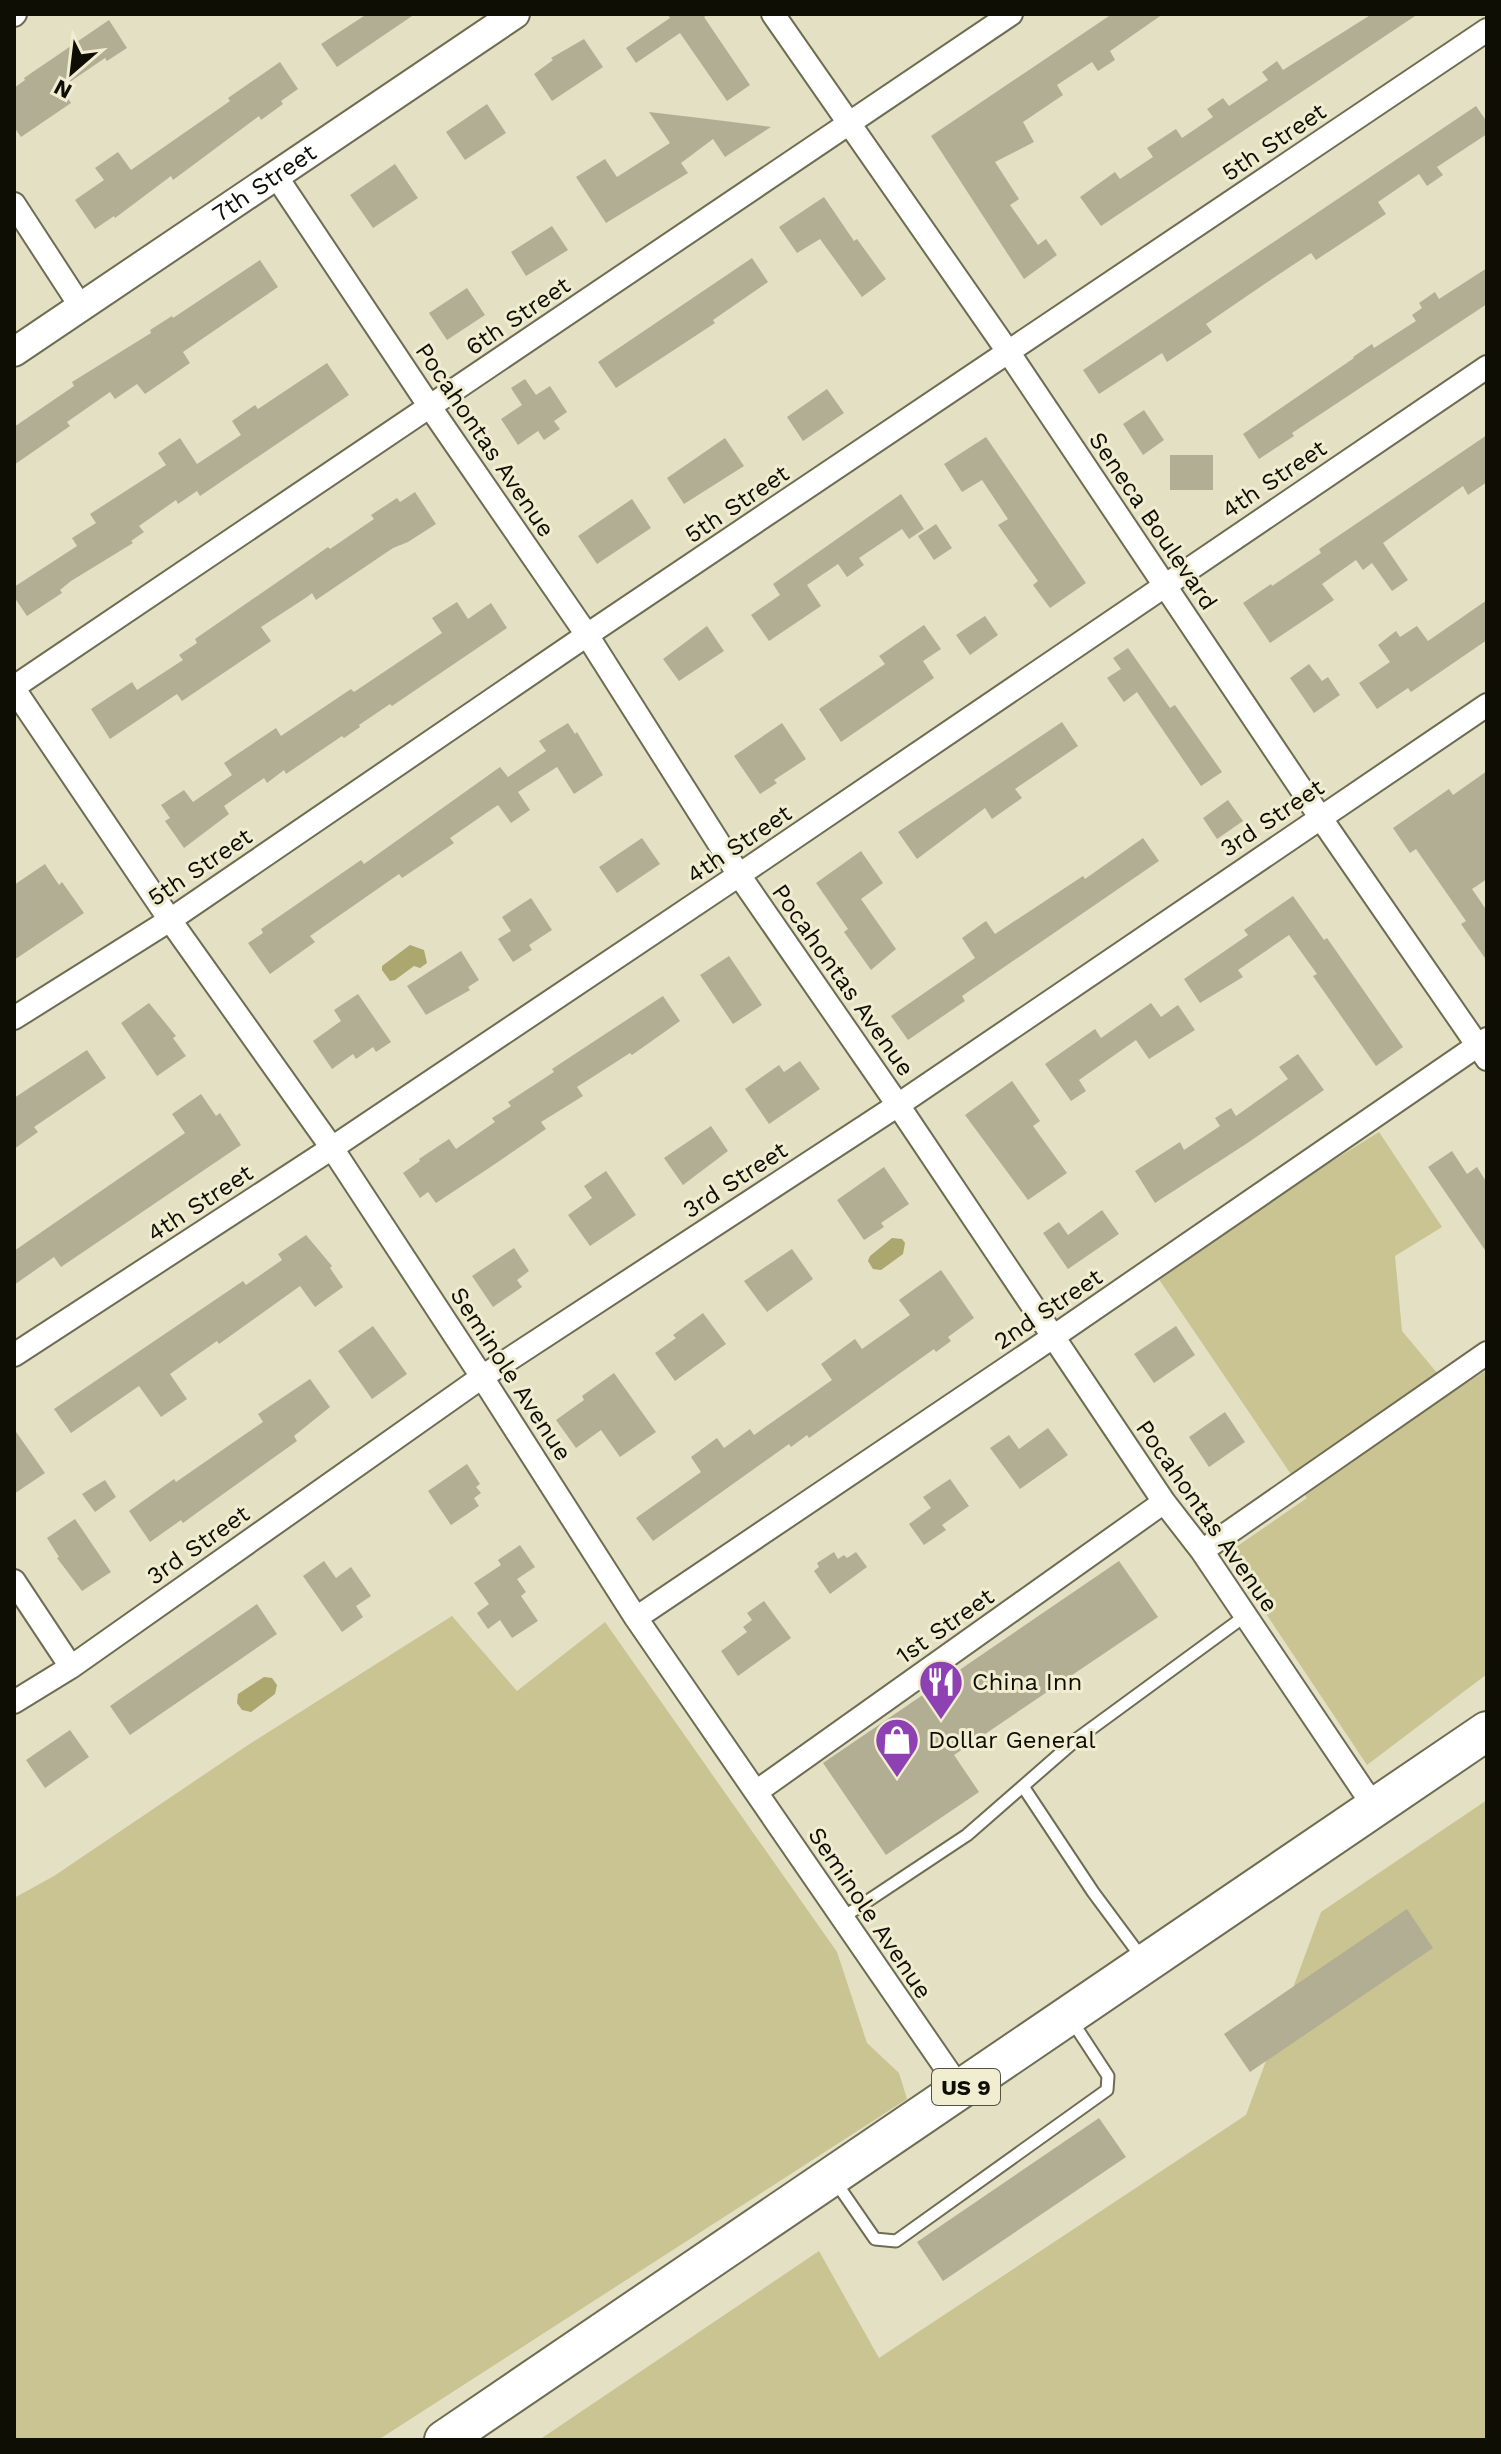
<svg xmlns="http://www.w3.org/2000/svg" width="1501" height="2454" font-family="'Work Sans',sans-serif">
	<style>
		.green { fill: #c9c491 }
		.water { fill: #aca66f }
		.building { fill: #b1ae93 }
		.lines { fill: none; stroke-linecap: round; stroke-linejoin: round }
		.service-casing { stroke: #6e6c53; stroke-width: 15 }
		.minor-casing { stroke: #6e6c53; stroke-width: 26 }
		.tertiary-casing { stroke: #6e6c53; stroke-width: 32 }
		.trunk-casing { stroke: #6e6c53; stroke-width: 42 }
		.service { stroke: #fff; stroke-width: 11 }
		.minor { stroke: #fff; stroke-width: 22 }
		.tertiary { stroke: #fff; stroke-width: 28 }
		.trunk { stroke: #fff; stroke-width: 38 }
		.labels { text-anchor: middle; dominant-baseline: central; stroke-width: 6; stroke-linejoin: round; paint-order: stroke }
		.shield { fill: #f0edd1; stroke: #525142; stroke-width: 2 }
		.shield-label { font-size: 22px; font-weight: bold; fill: #0f0e05 }
		.street-label { font-size: 24px; fill: #0f0e05; stroke: #f0edd1 }
		.poi-label { font-size: 24px; fill: #0f0e05; stroke: #f0edd1; text-anchor: start }
	</style>
	<rect width="100%" height="100%" fill="#e3e0c4"/>
	<path class="green" d="M1379,1132L1442,1227L1395,1256L1402,1331L1453,1392L1487,1370V1674L1367,1765L1226,1554L1307,1498L1154,1272Z
		M452,1616L517,1691L605,1622L837,1952L867,2043L899,2073L907,2099L378,2440H14V1898L54,1876L248,1745Z
		M1487,1800V2440H539L819,2251L879,2358L1246,2115L1321,1912Z"/>
	<path class="water" d="M410,945L424,950L427,963L420,968L414,966L395,980L390,981L382,970V966Z
		M892,1238L902,1239L905,1243L903,1254L881,1270L873,1269L868,1261L870,1256Z
		M264,1677L272,1678L277,1685L275,1694L251,1712L242,1710L237,1703L238,1694Z"/>
	<path class="building" d="M367,14H415L337,67L321,44Z
		M667,14H709L704,17L750,85L727,101L680,33L636,63L626,48L670,18Z
		M1112,14H1163L1110,51L1115,60L1098,71L1092,62L1057,85L1063,95L1023,122L1034,142L995,162L1019,199L1010,205L1038,245L1046,239L1057,255L1024,279L931,136Z
		M1372,14H1418L1101,226L1080,197L1115,172L1120,179L1153,157L1147,148L1176,129L1182,138L1213,117L1207,109L1223,98L1229,106L1268,80L1262,72L1277,61L1283,70Z
		M109,20L127,48L107,61L105,58L61,88L71,103L21,137L14,127V88L25,80L24,78Z
		M584,39L603,67L552,101L534,74L553,60L551,58Z
		M280,62L298,89L281,101L283,104L261,120L259,116L173,180L171,176L115,218L114,216L95,229L75,200L104,180L95,168L118,152L131,170L230,101L228,98Z
		M487,104L506,133L465,160L446,132Z
		M1476,106L1487,122V134L1437,167L1443,175L1427,186L1419,174L1378,202L1386,214L1316,260L1311,253L1266,283L1206,324L1212,332L1167,362L1162,353L1099,394L1083,370Z
		M649,112L700,118L771,127L725,157L713,139L681,163L688,173L606,223L576,177L605,159L617,177L670,143Z
		M395,164L418,198L373,228L350,195Z
		M824,197L854,241L857,239L886,279L862,297L820,239L797,253L779,227Z
		M552,226L568,250L526,276L511,252Z
		M752,258L768,282L713,320L715,323L616,388L598,362Z
		M260,260L278,287L183,352L190,363L145,394L137,384L115,399L110,392L67,422L70,426L14,465V427L74,386L72,382L151,333L150,330L172,316L173,318Z
		M1487,268V304L1292,433L1294,436L1259,459L1243,434L1354,358L1353,357L1372,344L1374,348L1416,321L1412,315L1422,308L1419,303L1435,292L1439,299Z
		M467,288L485,315L447,340L429,313Z
		M327,363L349,395L200,496L197,491L178,504L176,500L139,526L144,532L131,541L133,543L71,581L60,590L62,593L27,616L14,597V587L77,546L72,538L96,523L90,514L166,465L158,453L180,438L197,464L241,435L232,421L255,405L258,409Z
		M525,379L536,395L550,386L567,412L554,421L560,429L544,440L538,431L518,445L501,419L522,405L511,388Z
		M827,389L844,413L803,441L787,417Z
		M1144,410L1164,440L1143,455L1123,424Z
		M1487,435V482L1468,495L1463,486L1383,543L1408,580L1392,591L1372,563L1363,570L1356,560L1322,584L1334,600L1270,643L1243,603L1271,584L1272,586L1321,553L1319,549Z
		M986,437L1086,583L1050,608L1033,585L1038,581L998,525L1008,519L982,480L962,492L944,464Z
		M725,438L744,466L684,504L667,478Z
		M1170,455H1213V490H1170Z
		M415,492L436,524L408,542L393,548L316,600L312,593L307,597L261,627L271,641L182,701L177,694L110,739L91,709L132,682L137,690L183,660L179,655L197,643L195,639L328,547L330,549L374,519L371,515L397,498L400,502Z
		M901,494L924,529L909,539L902,529L859,558L864,565L847,577L838,564L807,585L821,606L769,641L751,615L780,595L773,584Z
		M632,499L651,528L597,564L578,536Z
		M936,524L952,548L934,560L918,536Z
		M1487,600V640L1411,692L1408,688L1377,709L1359,683L1390,662L1378,645L1396,631L1400,637L1417,626L1428,641Z
		M457,602L468,619L491,603L507,628L392,706L390,704L359,725L360,727L344,738L342,736L286,774L284,770L267,783L264,778L224,806L229,814L184,848L165,821L170,818L161,805L184,790L193,802L232,775L224,763L276,728L281,736L351,689L354,692L442,633L432,618Z
		M985,616L998,635L970,655L956,635Z
		M924,625L941,649L923,661L934,678L841,742L819,709L885,664L879,656Z
		M707,626L724,651L679,681L663,659Z
		M1128,648L1170,708L1175,705L1222,772L1201,786L1137,692L1124,702L1107,678L1121,669L1113,658Z
		M1309,664L1322,681L1328,677L1340,695L1314,713L1290,678Z
		M1062,722L1078,746L1015,789L1022,798L992,819L985,808L917,859L898,832Z
		M568,723L575,734L577,732L603,775L574,794L557,767L518,792L530,810L511,823L498,805L489,811L450,838L454,843L402,878L399,874L310,936L315,942L270,974L248,943L263,933L261,929L361,860L364,864L500,767L508,777L546,751L539,741Z
		M782,723L806,759L774,780L777,783L760,794L734,756Z
		M1487,771V879L1472,889L1485,908L1487,906V961L1461,924L1466,921L1416,849L1410,853L1393,828L1449,789L1453,795Z
		M1228,800L1243,821L1217,839L1203,818Z
		M642,838L660,864L617,893L599,867Z
		M1143,838L1159,861L962,996L965,1001L908,1040L891,1016L975,958L962,938L986,921L995,934L1083,876L1085,879Z
		M861,851L883,883L861,899L896,949L871,970L844,932L848,929L816,883Z
		M45,864L59,885L62,882L84,913L14,960V885Z
		M1293,896L1324,940L1327,938L1403,1047L1376,1066L1313,976L1317,974L1289,935L1238,970L1243,977L1200,1003L1184,979L1248,935L1244,930Z
		M531,898L552,930L529,945L532,950L513,962L498,939L511,931L502,917Z
		M461,951L479,980L468,987L470,990L426,1015L407,986Z
		M729,956L762,1005L733,1024L700,975Z
		M358,994L391,1042L376,1052L373,1047L356,1059L353,1054L332,1069L313,1041L341,1021L334,1010Z
		M663,996L680,1021L632,1055L630,1053L577,1087L583,1096L541,1122L546,1129L489,1168L436,1203L428,1192L420,1198L403,1173L420,1161L419,1159L449,1139L456,1149L495,1122L492,1118L511,1106L508,1102L554,1072L552,1069Z
		M149,1003L176,1036L173,1038L186,1056L157,1076L121,1023Z
		M1151,1003L1161,1017L1178,1005L1195,1030L1149,1059L1136,1040L1079,1080L1086,1091L1071,1101L1045,1064L1095,1029L1101,1038Z
		M87,1050L106,1078L34,1127L38,1132L14,1149V1098Z
		M1298,1054L1324,1090L1249,1142L1155,1203L1135,1171L1180,1142L1184,1150L1220,1126L1215,1118L1231,1108L1236,1116L1288,1079L1279,1067Z
		M800,1061L820,1089L769,1124L745,1089L779,1065L784,1072Z
		M1012,1081L1040,1121L1033,1126L1067,1173L1028,1200L965,1115Z
		M201,1094L216,1116L220,1113L241,1145L61,1267L54,1257L14,1285V1251L185,1133L172,1114Z
		M711,1126L728,1151L683,1185L664,1158Z
		M1452,1151L1467,1174L1477,1167L1487,1183V1253L1428,1167Z
		M884,1167L909,1204L881,1223L884,1227L864,1240L837,1200Z
		M606,1171L636,1215L590,1246L568,1215L592,1198L584,1186Z
		M1102,1210L1119,1234L1068,1269L1043,1233L1059,1222L1068,1235Z
		M306,1235L332,1266L330,1268L343,1287L315,1307L300,1286L219,1344L217,1341L170,1374L187,1399L161,1417L139,1386L71,1433L54,1409L243,1281L246,1285L282,1260L278,1254Z
		M514,1248L529,1271L517,1280L522,1287L493,1307L472,1276Z
		M792,1249L813,1279L767,1312L744,1281Z
		M941,1270L974,1318L948,1337L951,1341L936,1352L934,1349L809,1438L807,1435L791,1447L789,1444L653,1541L636,1518L701,1472L691,1457L717,1438L724,1448L750,1429L754,1435L832,1380L821,1364L855,1339L862,1349L910,1315L899,1300Z
		M703,1313L726,1344L675,1381L655,1353L676,1338L673,1335Z
		M373,1326L407,1374L372,1399L338,1351Z
		M1176,1326L1195,1355L1154,1383L1134,1354Z
		M614,1373L656,1432L620,1457L601,1430L576,1448L556,1420L584,1400L582,1396Z
		M310,1379L330,1407L294,1436L297,1441L198,1512L183,1523L181,1520L150,1542L129,1511L174,1479L176,1482L263,1422L258,1414Z
		M1225,1412L1245,1442L1209,1467L1189,1437Z
		M1048,1428L1068,1455L1020,1489L990,1448L1009,1435L1019,1449Z
		M14,1429L45,1473L14,1494Z
		M467,1464L480,1484L476,1487L481,1493L474,1498L479,1506L451,1525L428,1491Z
		M950,1479L969,1506L942,1525L946,1530L924,1545L909,1524L931,1508L923,1497Z
		M105,1480L116,1497L95,1512L82,1494Z
		M75,1519L111,1572L82,1591L57,1558L59,1557L47,1538Z
		M520,1545L535,1567L517,1579L526,1592L521,1596L538,1621L512,1638L500,1620L488,1629L477,1613L489,1604L474,1583L501,1565L498,1560Z
		M834,1552L838,1559L844,1555L847,1558L856,1552L867,1567L830,1594L814,1571L819,1567L817,1563Z
		M324,1561L336,1578L351,1567L371,1596L356,1606L363,1617L342,1632L303,1576Z
		M1119,1561L1158,1617L954,1755L979,1792L886,1855L823,1763Z
		M764,1601L791,1638L738,1676L721,1651L747,1632L743,1627L752,1620L747,1613Z
		M257,1604L277,1634L130,1735L110,1706Z
		M70,1730L89,1757L45,1788L26,1760Z
		M1407,1909L1433,1948L1250,2072L1224,2034Z
		M1099,2118L1126,2157L943,2281L917,2242Z"/>
	<g class="lines">
		<g class="service-casing">
			<path id="service" d="M1024,1788L1093,1892L1142,1958
				M842,1918L967,1835L1077,1739L1245,1616
				M835,2181L875,2239L896,2241L1107,2090L1108,2076L1072,2021"/>
		</g>
		<g class="minor-casing">
			<path id="minor" d="M773,14L1009,353L1320,817L1487,1059
				M14,15L15,14
				M276,176L430,407L587,635L739,875L898,1105L1164,1502L1202,1551L1375,1808
				M14,204L81,307
				M14,687L1011,14
				M14,689L170,920L332,1148L482,1377L636,1618L961,2090
				M14,1018L170,920L587,635L1487,30
				M14,1355L332,1148L739,875L1487,367
				M1202,1551L1487,1353
				M14,1581L71,1667
				M636,1618L1053,1337L1487,1039
				M14,1702L71,1667L482,1377L898,1105L1487,705
				M756,1792L1164,1502"/>
		</g>
		<g class="tertiary-casing">
			<g id="tertiary">
				<path id="s1" d="M14,352L515,14"/>
			</g>
		</g>
		<g class="trunk-casing">
			<path id="trunk" d="M444,2440L1487,1731"/>
		</g>
		<use href="#service" class="service"/>
		<use href="#minor" class="minor"/>
		<use href="#tertiary" class="tertiary"/>
		<use href="#trunk" class="trunk"/>
	</g>
	<defs>
		<g id="restaurant-pin" transform="scale(2.3)"><path d="M0 17L-7.5 6A9.5 9.5 0 1 1 7.5 6Z" fill="#8e41b3" stroke="#f0edd1"/><path d="M-5-6h1v4h1v-4h1v4h1v-4h1v5L-1.5 .5V6h-2V.5L-5-1ZM5-6V6H3V1.5H1.5Q1.5-4 5-6Z" fill="#fff"/></g>
		<g id="shop-pin" transform="scale(2.3)"><path d="M0 17L-7.5 6A9.5 9.5 0 1 1 7.5 6Z" fill="#8e41b3" stroke="#f0edd1"/><path d="M-5-2.5h2.3a2.7 3.5 0 0 1 5.4 0H5L5.5 6h-11ZM-1.5-2.5h3a1.5 2.3 0 0 0-3 0Z" fill="#fff"/></g>
	</defs>
	<g fill-rule="evenodd">
		<use href="#restaurant-pin" x="941" y="1682"/>
		<use href="#shop-pin" x="897" y="1740"/>
	</g>
	<g class="labels">
		<rect class="shield" x="932" y="2069" width="68" height="36" rx="6"/>
		<g class="shield-label">
			<text x="966" y="2087">US 9</text>
		</g>
		<g class="street-label">
			<text transform="translate(1274 142) rotate(-34)">5th Street</text>
			<text stroke="none"><textPath href="#s1" startOffset="302">7th Street</textPath></text>
			<text transform="translate(518 316) rotate(-34)">6th Street</text>
			<text transform="translate(485 440) rotate(56)">Pocahontas Avenue</text>
			<text transform="translate(1274 479) rotate(-34)">4th Street</text>
			<text transform="translate(737 504) rotate(-34)">5th Street</text>
			<text transform="translate(1153 521) rotate(56)">Seneca Boulevard</text>
			<text transform="translate(1272 818) rotate(-34)">3rd Street</text>
			<text transform="translate(739 844) rotate(-34)">4th Street</text>
			<text transform="translate(200 867) rotate(-34)">5th Street</text>
			<text transform="translate(843 980) rotate(55)">Pocahontas Avenue</text>
			<text transform="translate(735 1180) rotate(-33)">3rd Street</text>
			<text transform="translate(200 1203) rotate(-33)">4th Street</text>
			<text transform="translate(1048 1309) rotate(-34)">2nd Street</text>
			<text transform="translate(511 1374) rotate(57)">Seminole Avenue</text>
			<text transform="translate(1207 1516) rotate(55)">Pocahontas Avenue</text>
			<text transform="translate(198 1545) rotate(-35)">3rd Street</text>
			<text transform="translate(945 1626) rotate(-35)">1st Street</text>
			<text transform="translate(870 1913) rotate(56)">Seminole Avenue</text>
		</g>
		<g class="poi-label">
			<text x="972" y="1682">China Inn</text>
			<text x="928" y="1740">Dollar General</text>
		</g>
	</g>
	<rect width="1501" height="2454" fill="none" stroke="#0f0e05" stroke-width="32"/>
	<g transform="translate(72 72) rotate(208)" stroke="#f0edd1" stroke-width="6" paint-order="stroke">
	<path d="M0-6L14 30L0 20L-14 30Z" fill="#0f0e05"/>
	<text y="-12" font-size="22" font-weight="bold" text-anchor="middle" fill="#0f0e05">N</text>
	</g>
</svg>
